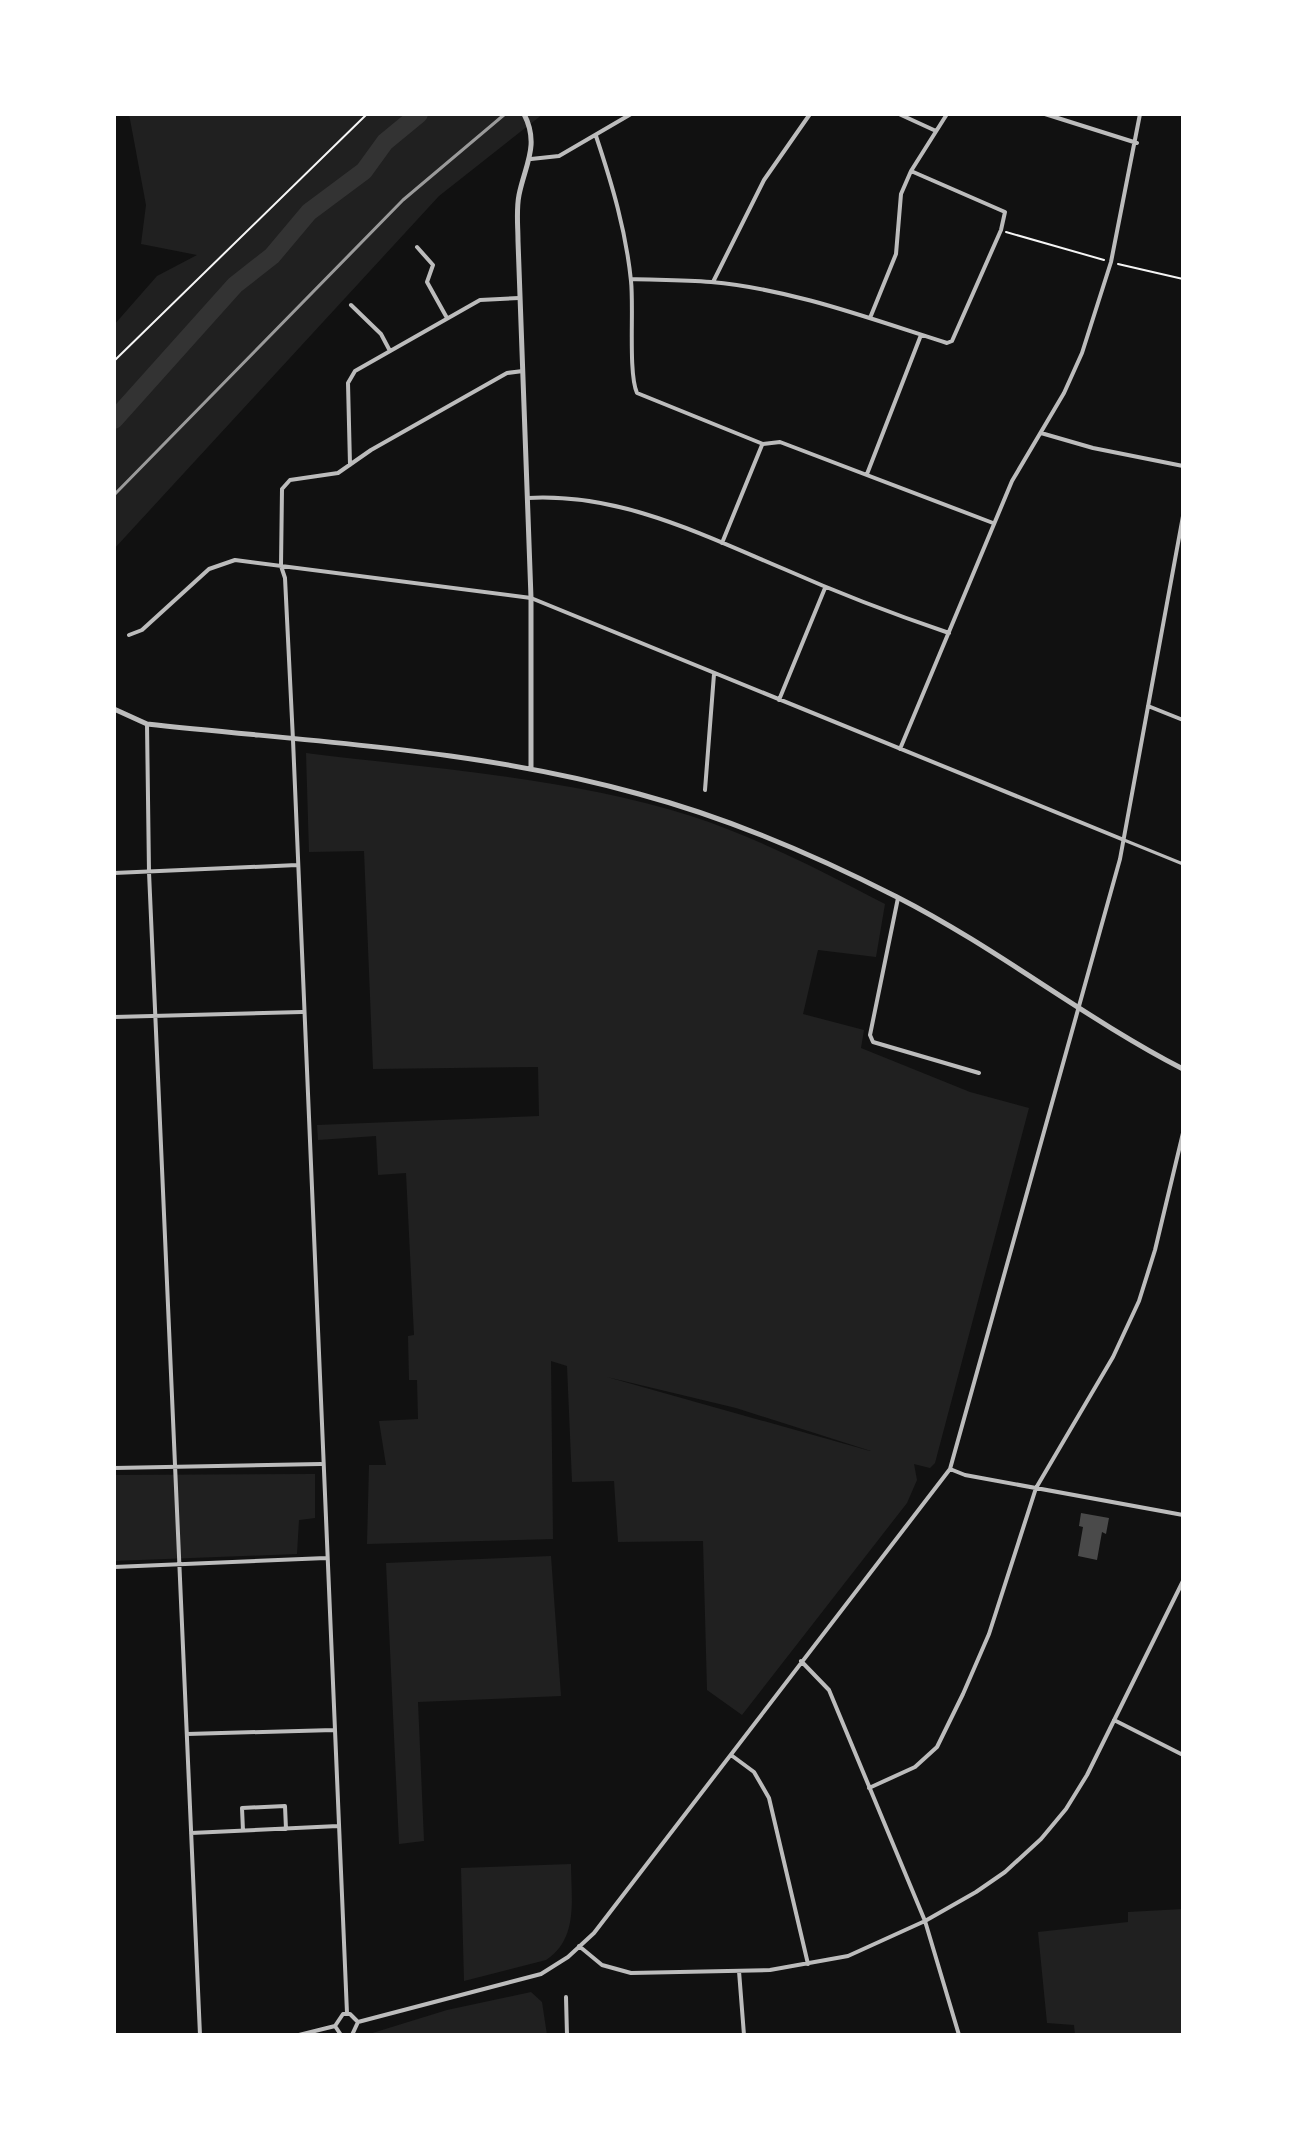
<svg xmlns="http://www.w3.org/2000/svg" width="1297" height="2149" font-family="'Asap Condensed',sans-serif">
<rect width="100%" height="100%" fill="#111"/>
<path fill="#202020" fill-rule="evenodd" d="M 129,114 L 543,114 L 439,196 L 114,549 L 114,325 L 157,276 L 197,255 L 141,244 L 146,205 Z
M 306,753 C 434,769 568,777 691,816 C 758,838 822,871 885,904 L 876,957 L 818,950 L 803,1014 L 864,1030 L 861,1048 L 970,1092 L 1029,1108 L 935,1463 L 930,1468 L 914,1464 L 917,1480 L 907,1503 L 742,1715 L 707,1690 L 703,1541 L 618,1542 L 614,1481 L 572,1482 L 567,1366 L 551,1361 L 553,1539 L 367,1544 L 369,1465 L 386,1465 L 379,1421 L 418,1419 L 417,1380 L 409,1380 L 408,1336 L 414,1335 L 406,1173 L 378,1175 L 376,1136 L 318,1140 L 317,1125 L 539,1116 L 538,1067 L 373,1069 L 364,851 L 309,852 ZM 607,1377 L 736,1408 L 871,1451 L 870,1451 Z
M 315,1474 L 315,1518 L 299,1520 L 297,1554 L 114,1561 L 114,1475 Z
M 551,1556 L 561,1696 L 418,1702 L 424,1841 L 399,1844 L 386,1563 Z
M 571,1864 C 571,1898 579,1939 546,1960 L 464,1981 L 461,1868 Z
M 1183,1909 L 1183,2035 L 1075,2035 L 1074,2025 L 1047,2023 L 1038,1932 L 1128,1922 L 1128,1912 Z
M 531,1992 L 542,2002 L 547,2035 L 366,2035 L 447,2010 Z"/>
<g fill="none" stroke-linecap="round" stroke-linejoin="round">
<path stroke="#333" stroke-width="18" d="M 114,420 L 235,285 L 272,256 L 309,212 L 364,171 L 385,142 L 419,114"/>
</g>
<path fill="#4a4a4a" d="M 1081,1513 L 1109,1518 L 1106,1534 L 1102,1532 L 1097,1560 L 1078,1556 L 1083,1527 L 1079,1526 Z"/>
<g fill="none" stroke-linecap="round" stroke-linejoin="round">
<path stroke="#f5f5f5" stroke-width="2" d="M 1006,232 L 1104,260
M 1118,264 L 1183,279
M 114,361 L 367,114"/>
<path stroke="#bcbcbc" stroke-width="3" d="M 1124,840 L 1183,864"/>
<path stroke="#bcbcbc" stroke-width="4" d="M 899,114 L 936,131
M 1045,114 L 1137,143
M 596,136 C 612,184 626,231 631,281 C 634,307 628,373 637,393 L 763,444 L 780,442 L 993,523
M 531,159 L 559,156 L 631,114
M 417,247 L 433,265 L 427,282 L 447,318
M 631,279 C 658,280 684,280 711,282 C 791,289 871,319 947,343 L 952,341 L 1001,230 L 1005,212 L 911,171
M 713,282 L 764,180 L 810,114
M 351,305 L 381,334 L 390,351
M 870,318 L 896,254 L 901,194 L 911,171 L 947,114
M 1041,433 L 1093,448 L 1183,466
M 350,465 L 348,383 L 355,371 L 480,300 L 519,298
M 867,474 L 921,335
M 528,498 C 620,493 701,534 784,569 C 838,593 893,614 949,633
M 722,543 L 762,445
M 129,635 L 142,630 L 209,569 L 235,560 L 531,598 L 1124,840
M 779,700 L 825,588
M 1148,706 L 1183,720
M 147,724 L 149,872 L 200,2035
M 900,749 L 1012,481 L 1064,393 L 1082,353 L 1111,262 L 1140,114
M 705,790 L 714,674
M 114,873 L 297,865
M 898,898 L 870,1035 L 873,1042 L 979,1073
M 114,1017 L 302,1012
M 114,1468 L 321,1464
M 950,1469 L 965,1475 L 1183,1515
M 114,1567 L 326,1558
M 801,1661 L 829,1690 L 925,1921 L 959,2035
M 1114,1720 L 1183,1755
M 187,1734 L 334,1730
M 731,1755 L 754,1772 L 769,1798 L 808,1964
M 869,1788 L 915,1767 L 937,1747 L 963,1694 L 989,1634 L 1036,1488 L 1113,1357 L 1139,1301 L 1155,1250 L 1183,1133
M 243,1831 L 242,1808 L 285,1806 L 286,1829
M 191,1833 L 338,1826
M 579,1946 L 602,1965 L 631,1973 L 770,1970 L 848,1956 L 925,1921 L 976,1892 L 1005,1872 L 1041,1839 L 1066,1809 L 1087,1775 L 1183,1581
M 739,1971 L 744,2035
M 566,1997 L 567,2035
M 347,2013 L 293,740 L 285,578 L 281,566 L 282,489 L 290,480 L 338,473 L 371,450 L 507,373 L 523,371
M 358,2022 L 541,1974 L 568,1957 L 594,1933 L 950,1469 L 1120,859 L 1183,516
M 335,2026 L 343,2014 L 350,2014 L 357,2021
M 335,2026 L 341,2035
M 299,2035 L 335,2026
M 352,2035 L 358,2022"/>
<path stroke="#bcbcbc" stroke-width="5" d="M 524,114 C 540,145 525,165 519,195 C 516,210 518,226 518,241 L 531,598 L 531,769
M 114,709 L 147,724 C 311,742 479,749 639,794 C 728,818 815,855 897,897 C 997,948 1084,1018 1183,1069"/>
<path stroke="#9a9a9a" stroke-width="3" d="M 114,495 L 403,200 L 505,114"/>
</g>
<rect width="1297" height="2149" fill="none" stroke="#ffffff" stroke-width="232"/>
</svg>
